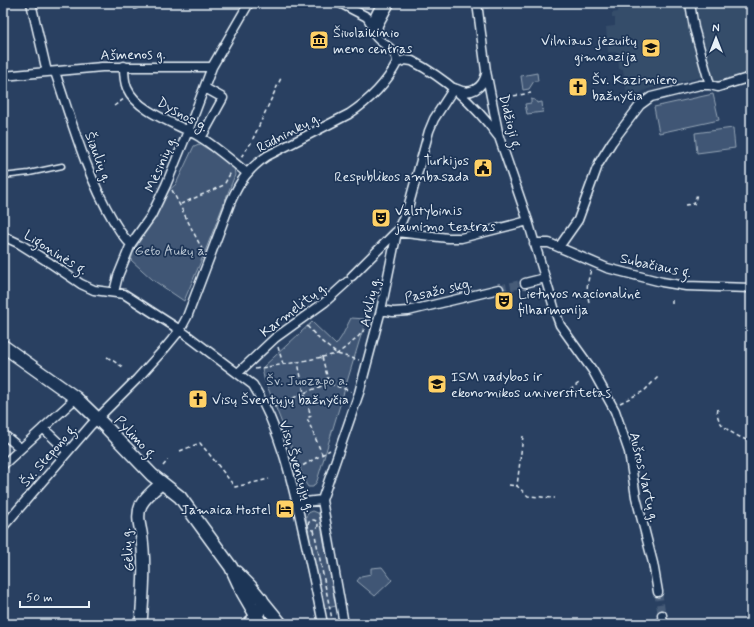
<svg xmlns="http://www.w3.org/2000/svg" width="754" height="627" font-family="Mynerve,sans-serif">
<rect width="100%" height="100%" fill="#294061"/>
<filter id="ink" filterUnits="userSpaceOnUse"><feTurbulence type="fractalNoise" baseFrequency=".025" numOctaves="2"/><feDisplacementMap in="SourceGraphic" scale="8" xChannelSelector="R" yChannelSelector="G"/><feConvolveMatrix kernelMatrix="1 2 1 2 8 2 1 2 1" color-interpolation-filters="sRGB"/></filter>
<g filter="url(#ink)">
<path fill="#364d6b" d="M 618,3 L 686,3 L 688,22 L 695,45 L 702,77 L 648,89 L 638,94 L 627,96 L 623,69 L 619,69 L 618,52 L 608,52 L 606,27 L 615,26 L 615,18 L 612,18 L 612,13 L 618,12 Z
M 692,3 L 751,3 L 748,5 L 751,15 L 751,72 L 715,83 L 696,25 Z"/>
<path fill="#415774" stroke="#94a4b6" d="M 537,73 L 538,81 L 534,81 L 529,89 L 523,90 L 521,76 Z
M 713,94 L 719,120 L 659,133 L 654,107 Z
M 531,99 L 535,100 L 537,103 L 542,102 L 543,112 L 527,114 L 525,104 L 531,103 Z
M 733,128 L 735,148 L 697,153 L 695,133 Z
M 199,144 L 213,152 L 234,167 L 235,175 L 204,254 L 184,301 L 153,280 L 131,260 L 133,253 L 165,194 L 176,184 L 194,146 Z
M 351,318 L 366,319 L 317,481 L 313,487 L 308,487 L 306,484 L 264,378 L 262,368 L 312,322 L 336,345 L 342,336 Z
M 313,511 L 318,513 L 319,515 L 336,606 L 323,609 L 306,517 L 308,513 Z
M 382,567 L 392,580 L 375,596 L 357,581 L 361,576 L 371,574 L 371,568 Z"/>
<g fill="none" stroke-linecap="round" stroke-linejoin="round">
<path stroke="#465b78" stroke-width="8" stroke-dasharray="8 4" stroke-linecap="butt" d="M 499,289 L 525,283
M 658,592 L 662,615"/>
<defs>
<path id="lane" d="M 3,176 L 29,173 L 62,166"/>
<path id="street" d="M 31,3 L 47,72
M 340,3 L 367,17 L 373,27
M 382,3 C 379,9 375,14 374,20 C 367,46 397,41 397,63
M 477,3 L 486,71 L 499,137 L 528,221 L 556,314 L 560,325 L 593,371 L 615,411 L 629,452 L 636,497 L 653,563 L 658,592
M 690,3 L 694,28 L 710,85
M 377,35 L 378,25 L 390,3
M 397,63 L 405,60 L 412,61 C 447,79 475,105 498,136
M 124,66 C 124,74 124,81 127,88 C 138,113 178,124 200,137 C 216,147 232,161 247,173
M 55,72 C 72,122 86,174 113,220 C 118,228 123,238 131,244
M 3,76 L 102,67 L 212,67
M 457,89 C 470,96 483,88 486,74
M 201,138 L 223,98 L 205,88
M 599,163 L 612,142 L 640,105 L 651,97 L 700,85 L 710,85 L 718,87 L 751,77
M 397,232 L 448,238 L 461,238 L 528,221
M 3,236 L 20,244 L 50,263 L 81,284 L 94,290 L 124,294 L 180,330 L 253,385 C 280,428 292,481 303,531 C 310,562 317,593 323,624
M 534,243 L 549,243 L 607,268 L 662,282 L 686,286 L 751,288
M 559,247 L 578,220 L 597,168
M 352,276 L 396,232
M 525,283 L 545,278
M 114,292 L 118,276 L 131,244 L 151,216 L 166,185 L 188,131 L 212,67 L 249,3
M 381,310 L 393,312 L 408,311 L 499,289
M 238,373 L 275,338 L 325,302 L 347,282
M 43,428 L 67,451
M 3,434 L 20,448
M 3,465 L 76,398
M 322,500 L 359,393 L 381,310 L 397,232 L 409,204 L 429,131 L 434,119 L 454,88
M 322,500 L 344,624
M 297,503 L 322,500
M 3,527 L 91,425 L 137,379 L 166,347 L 180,330 L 187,317 L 231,201 C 240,181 248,169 267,156 L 349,114 C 367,102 386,84 397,63
M 662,615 L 663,624"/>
<path id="secondary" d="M 141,624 C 143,593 146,563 141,532 C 139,523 137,514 141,505 C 145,497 155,489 162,483
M 248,624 C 257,615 262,612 262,599"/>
<path id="primary" d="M 3,346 L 76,398 L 106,427 L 152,475 L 180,497 L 231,567 L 243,593 L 261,624
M 236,572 L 250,586 L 281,624"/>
</defs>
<use href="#lane" stroke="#e8f1f8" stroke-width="7"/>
<use href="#street" stroke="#e8f1f8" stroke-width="11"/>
<use href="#secondary" stroke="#e8f1f8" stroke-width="14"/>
<use href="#primary" stroke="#e8f1f8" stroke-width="15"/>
<path stroke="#e8f1f8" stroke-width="1.5" stroke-dasharray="4 3" stroke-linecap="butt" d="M 366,7 L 368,3
M 485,7 L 493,6
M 134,9 L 142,7 L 144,3
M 507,97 L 531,93
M 114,106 L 124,99
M 241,157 L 251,143 L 281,78
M 172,190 L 203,251
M 181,204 L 224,185 L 231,172
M 685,205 L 694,204 L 697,194
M 420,208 L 445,213
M 672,300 L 672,304
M 589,302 C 586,289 587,283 591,270
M 307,326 L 321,341 L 337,354 L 359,360
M 278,347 L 283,364
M 107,357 L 123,367
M 322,357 L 329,383 L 304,393 L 298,362 Z
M 322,357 L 337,354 L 355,340 L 367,327
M 255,369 L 298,362
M 330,384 L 351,391
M 570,390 L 579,383
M 620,403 L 644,391 L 659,376
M 274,407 L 304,393 L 311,416 L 307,418 L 322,454
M 718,409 C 713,426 739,437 751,442
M 523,436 L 517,486 L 528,496 L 555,498
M 180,451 L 200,443 L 210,455 L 235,487 L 269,479
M 163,466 L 168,460
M 297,469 L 330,450
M 509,485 L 517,486
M308 525a5 5 0 1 1 10 0a5 5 0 1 1-10 0Z
M 314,530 L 333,624"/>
<use href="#lane" stroke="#1d3557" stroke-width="4"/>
<use href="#street" stroke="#1d3557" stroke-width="8"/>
<use href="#secondary" stroke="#1d3557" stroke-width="11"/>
<use href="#primary" stroke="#1d3557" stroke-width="12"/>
</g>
</g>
<defs>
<symbol id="museum-square" viewBox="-11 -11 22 22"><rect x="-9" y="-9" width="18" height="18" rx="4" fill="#ffd166" stroke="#1d3557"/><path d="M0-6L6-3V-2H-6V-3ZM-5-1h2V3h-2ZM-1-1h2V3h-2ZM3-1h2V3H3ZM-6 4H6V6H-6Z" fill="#111"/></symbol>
<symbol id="school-square" viewBox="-11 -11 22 22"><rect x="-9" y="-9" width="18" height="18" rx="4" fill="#ffd166" stroke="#1d3557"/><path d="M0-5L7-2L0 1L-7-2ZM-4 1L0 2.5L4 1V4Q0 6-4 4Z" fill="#111"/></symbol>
<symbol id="church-square" viewBox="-11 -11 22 22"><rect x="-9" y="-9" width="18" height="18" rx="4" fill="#ffd166" stroke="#1d3557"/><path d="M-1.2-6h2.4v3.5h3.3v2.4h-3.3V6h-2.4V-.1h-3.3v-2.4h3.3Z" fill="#111"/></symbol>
<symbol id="civic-square" viewBox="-11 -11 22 22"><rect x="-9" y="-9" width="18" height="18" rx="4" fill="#ffd166" stroke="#1d3557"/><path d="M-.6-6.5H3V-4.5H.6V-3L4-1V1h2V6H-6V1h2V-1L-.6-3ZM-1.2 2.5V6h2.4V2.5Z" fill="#111"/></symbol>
<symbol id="theatre-square" viewBox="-11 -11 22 22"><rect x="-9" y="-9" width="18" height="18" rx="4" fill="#ffd166" stroke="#1d3557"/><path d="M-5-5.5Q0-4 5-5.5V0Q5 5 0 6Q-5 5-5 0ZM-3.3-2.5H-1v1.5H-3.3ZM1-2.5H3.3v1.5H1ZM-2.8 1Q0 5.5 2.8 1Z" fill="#111"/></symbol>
<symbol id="university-square" viewBox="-11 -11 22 22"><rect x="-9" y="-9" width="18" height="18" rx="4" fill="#ffd166" stroke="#1d3557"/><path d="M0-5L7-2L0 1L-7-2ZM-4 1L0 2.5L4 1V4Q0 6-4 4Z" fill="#111"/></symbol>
<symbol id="hotel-square" viewBox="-11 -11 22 22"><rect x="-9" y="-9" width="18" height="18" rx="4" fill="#ffd166" stroke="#1d3557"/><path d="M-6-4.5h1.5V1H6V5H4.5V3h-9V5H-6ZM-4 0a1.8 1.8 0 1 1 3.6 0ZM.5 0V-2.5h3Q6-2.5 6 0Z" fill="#111"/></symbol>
</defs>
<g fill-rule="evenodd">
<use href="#museum-square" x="308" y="29" width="22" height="22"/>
<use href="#school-square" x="640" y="37" width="22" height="22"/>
<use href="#church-square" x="567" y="76" width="22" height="22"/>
<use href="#civic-square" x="472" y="157" width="22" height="22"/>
<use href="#theatre-square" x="370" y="207" width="22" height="22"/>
<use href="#theatre-square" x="493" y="290" width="22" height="22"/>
<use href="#university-square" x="426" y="373" width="22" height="22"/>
<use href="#church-square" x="187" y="388" width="22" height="22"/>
<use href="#hotel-square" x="274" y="498" width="22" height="22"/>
</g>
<g text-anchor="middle" stroke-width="3.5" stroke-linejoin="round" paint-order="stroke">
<g font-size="14" fill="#e8f1f8" stroke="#1d3557" text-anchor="start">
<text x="333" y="37">Šiuolaikinio<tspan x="333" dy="16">meno centras</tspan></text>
<text x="637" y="45" text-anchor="end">Vilniaus jėzuitų<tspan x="637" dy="16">gimnazija</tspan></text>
<text x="592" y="84">Šv. Kazimiero<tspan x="592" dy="16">bažnyčia</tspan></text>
<text x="469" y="165" text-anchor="end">Turkijos<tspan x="469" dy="16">Respublikos ambasada</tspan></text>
<text x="395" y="215">Valstybinis<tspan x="395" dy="16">jaunimo teatras</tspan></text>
<text x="518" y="298">Lietuvos nacionalinė<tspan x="518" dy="16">filharmonija</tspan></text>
<text x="451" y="381">ISM vadybos ir<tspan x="451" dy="16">ekonomikos universtitetas</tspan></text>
<text x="212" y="404">Visų Šventųjų bažnyčia</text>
<text x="271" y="514" text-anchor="end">Jamaica Hostel</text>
</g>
<g font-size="14" fill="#e8f1f8" stroke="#1d3557">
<text transform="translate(133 54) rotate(-1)" y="5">Ašmenos g.</text>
<text transform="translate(183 114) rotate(29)" y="5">Dysnos g.</text>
<text transform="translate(511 122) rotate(76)" y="5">Didžioji g.</text>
<text transform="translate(288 132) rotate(-28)" y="5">Rūdninkų g.</text>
<text transform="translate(99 157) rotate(69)" y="5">Šiaulių g.</text>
<text transform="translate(160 164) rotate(-67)" y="5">Mėsinių g.</text>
<text transform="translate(56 252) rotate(32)" y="5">Ligoninės g.</text>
<text transform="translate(656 265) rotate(12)" y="5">Subačiaus g.</text>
<text transform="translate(438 290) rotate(-13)" y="5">Pasažo skg.</text>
<text transform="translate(369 302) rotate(-78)" y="5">Arklių g.</text>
<text transform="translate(293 309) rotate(-38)" y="5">Karmelitų g.</text>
<text transform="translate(136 437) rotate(46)" y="5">Pylimo g.</text>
<text transform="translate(48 455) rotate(-49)" y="5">Šv. Stepono g.</text>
<text transform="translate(298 466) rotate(73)" y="5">Visų Šventųjų g.</text>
<text transform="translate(645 477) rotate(77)" y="5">Aušros Vartų g.</text>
<text transform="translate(127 550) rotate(-95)" y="5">Gėlių g.</text>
</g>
<g font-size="14" fill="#b6c3d0" stroke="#1d3557">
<text x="171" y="255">Geto Aukų a.</text>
<text x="307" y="385">Šv. Juozapo a.</text>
</g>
</g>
<rect width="754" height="627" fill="none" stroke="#1d3557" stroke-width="16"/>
<rect x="8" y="8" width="738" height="611" fill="none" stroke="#e8f1f8" stroke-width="1.5" filter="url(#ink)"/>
<g transform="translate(716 38)" stroke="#1d3557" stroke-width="3" paint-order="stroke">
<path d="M0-3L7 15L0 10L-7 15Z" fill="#e8f1f8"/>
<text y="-6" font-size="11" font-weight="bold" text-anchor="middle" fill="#e8f1f8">N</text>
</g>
<path d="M20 601v6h69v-6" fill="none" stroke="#e8f1f8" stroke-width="2"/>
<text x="26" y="601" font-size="12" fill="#e8f1f8" stroke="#1d3557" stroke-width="3" paint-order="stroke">50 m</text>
</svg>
